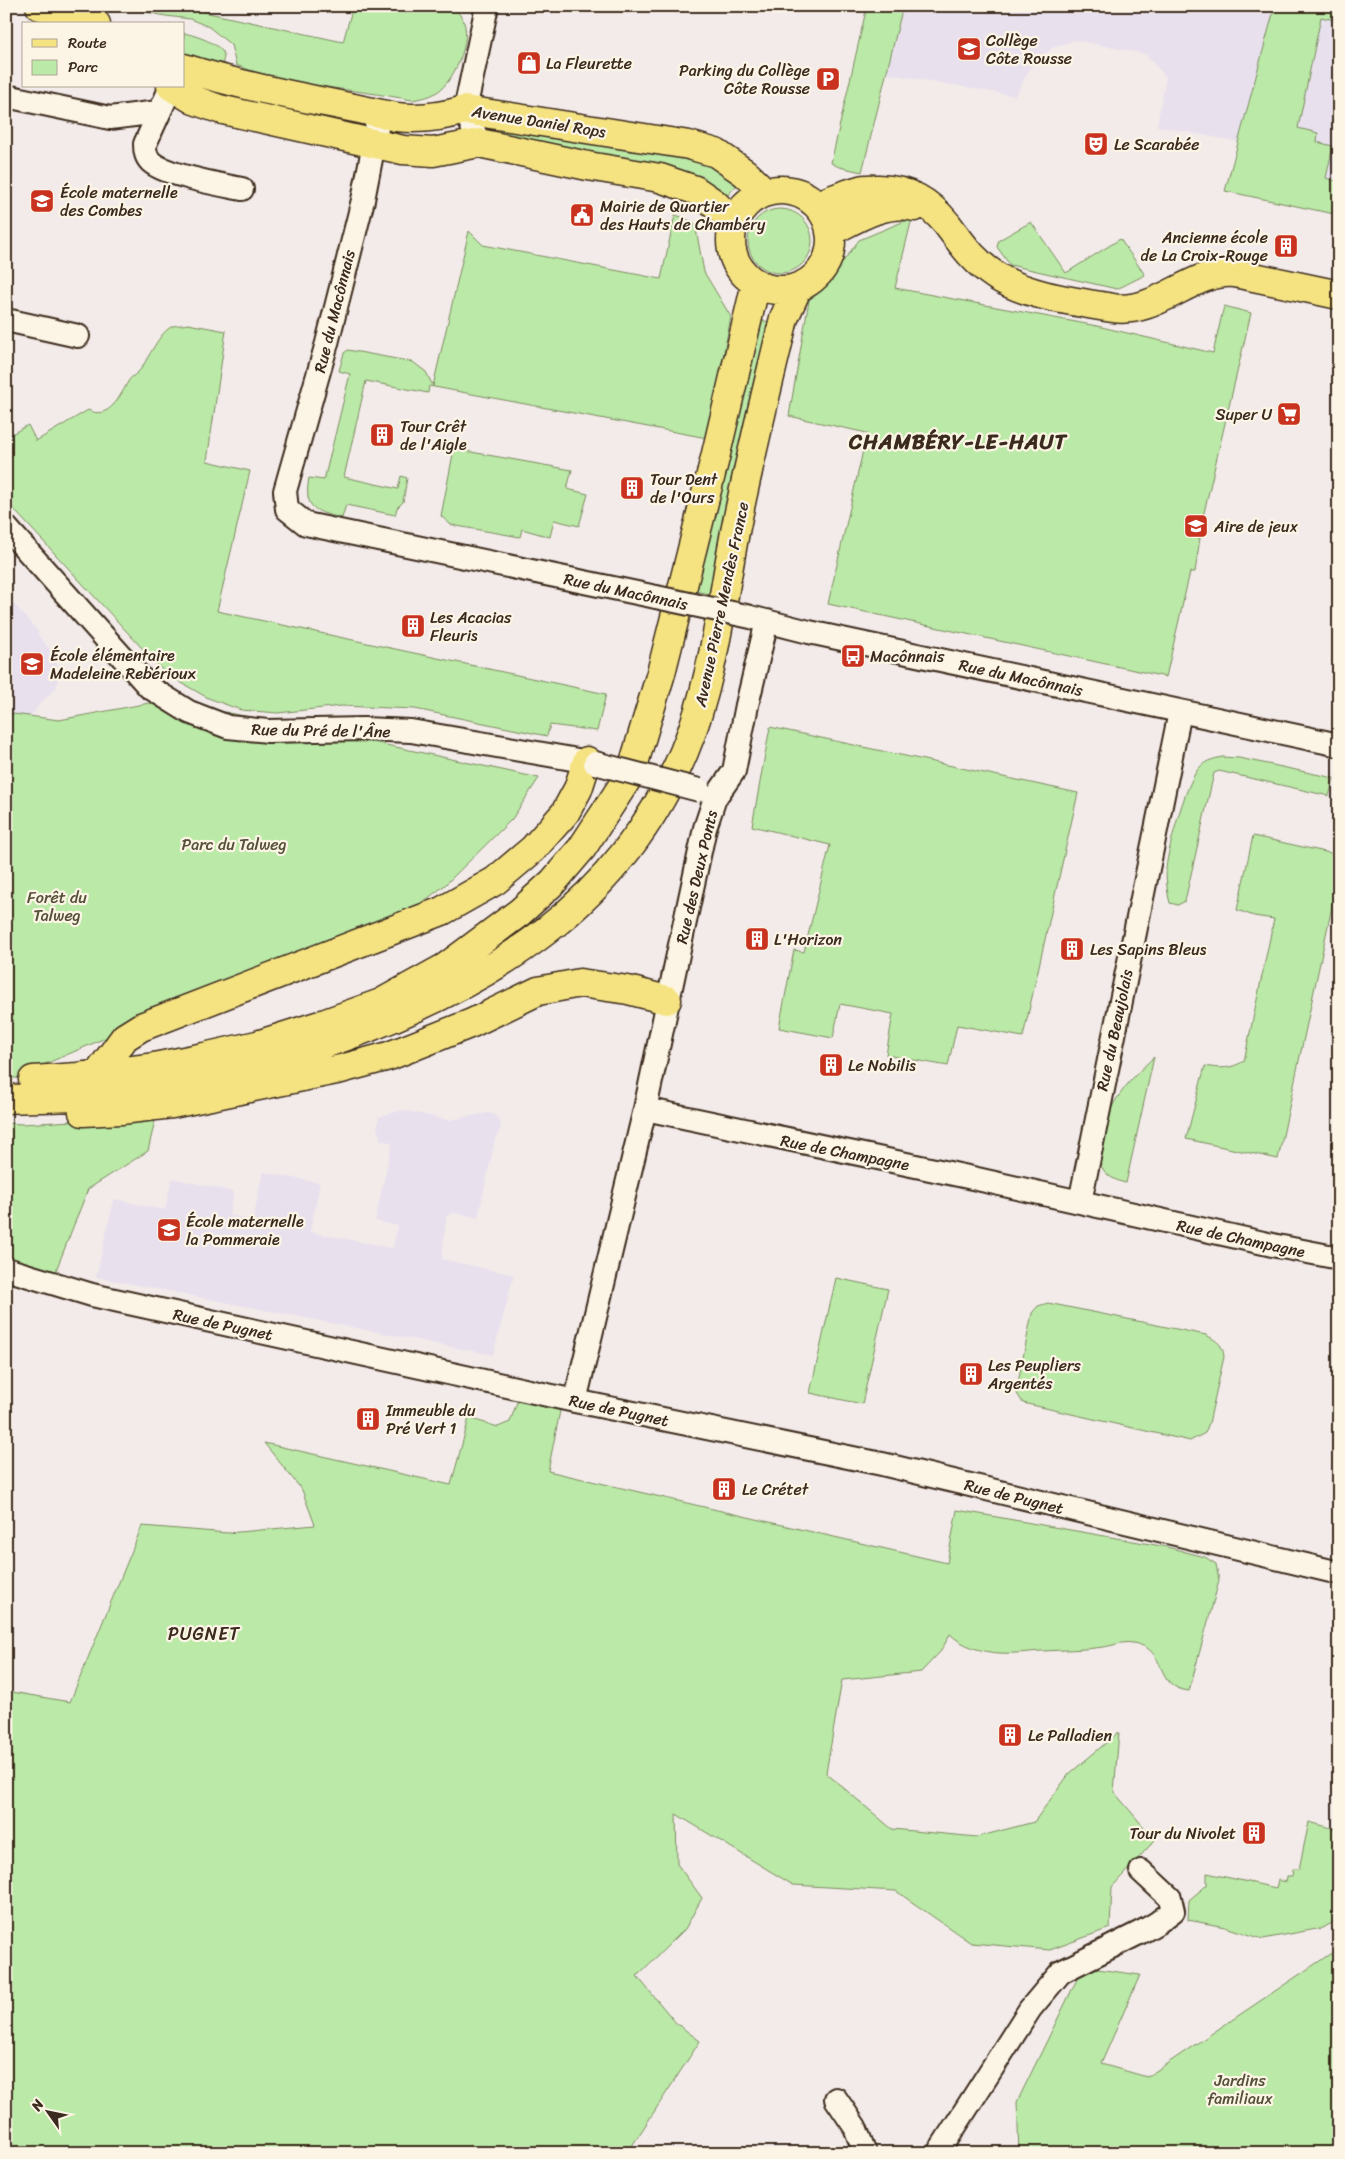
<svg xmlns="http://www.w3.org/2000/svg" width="1345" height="2159" font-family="Sriracha,sans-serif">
<rect width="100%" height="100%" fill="#f3ebe9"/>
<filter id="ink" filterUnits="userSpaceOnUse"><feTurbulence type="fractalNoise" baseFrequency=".02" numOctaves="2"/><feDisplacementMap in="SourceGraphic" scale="10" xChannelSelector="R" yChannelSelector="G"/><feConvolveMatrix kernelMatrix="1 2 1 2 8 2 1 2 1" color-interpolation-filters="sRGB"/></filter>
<g filter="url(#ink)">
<path fill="#e8e0ed" d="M 903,6 L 1319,6 L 1339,11 L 1339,182 L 1326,179 L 1238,142 L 1157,126 L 1166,77 L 1145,54 L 1075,40 L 1052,48 L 1031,67 L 1015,96 L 885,73 Z
M 6,595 L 38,631 L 38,635 L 56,657 L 59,676 L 56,688 L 39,705 L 19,733 L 6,719 Z
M 402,1110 L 449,1120 L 487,1113 L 493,1114 L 500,1120 L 501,1129 L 495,1139 L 478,1218 L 452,1212 L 446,1217 L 442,1259 L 514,1275 L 493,1355 L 96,1277 L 114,1199 L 165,1210 L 172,1178 L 234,1192 L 229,1215 L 253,1220 L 263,1172 L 320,1183 L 310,1232 L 393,1248 L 398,1226 L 375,1221 L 392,1143 L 381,1140 L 377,1128 L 379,1117 Z"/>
<path fill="#bbe9a7" stroke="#7b8a62" d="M 115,6 L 176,6 L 343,42 L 353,6 C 371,6 441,3 453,9 C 480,23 458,75 440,90 C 431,97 423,98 412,100 C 356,89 287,86 236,65 L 231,45 L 209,27 L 190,19 L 166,16 Z
M 867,6 L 903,6 L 862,172 L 839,167 L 831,163 Z
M 1275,6 L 1339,6 L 1339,21 L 1321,17 L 1298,128 L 1318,133 L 1317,142 L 1333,146 L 1326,178 L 1339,182 L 1339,215 L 1225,191 Z
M 184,33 C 194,35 223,44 224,56 C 224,59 222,64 221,68 L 184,59 Z
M 507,129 L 540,131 L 655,154 L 699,159 L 734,178 L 736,186 L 726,197 L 494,136 L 497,131 Z
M748 241a32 32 0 1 1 64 0a32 32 0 1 1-64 0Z
M 675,215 L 685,218 L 695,224 L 704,272 L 731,317 L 707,438 L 429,386 L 428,393 L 366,381 L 344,477 L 398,489 L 401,476 L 407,478 L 403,502 L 397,508 L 395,515 L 346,505 L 342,518 C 316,512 303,509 309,478 L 324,480 L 350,374 L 339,371 L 344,353 L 348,350 L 413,362 L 426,372 L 433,386 L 469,231 L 483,245 L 661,279 Z
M 912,218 L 895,288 L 1097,326 L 1213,353 L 1224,306 L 1251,313 L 1198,538 L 1200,538 L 1195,572 L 1190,572 L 1166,677 L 828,604 L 867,433 L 789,416 L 809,300 L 824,287 L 859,240 Z
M 1031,222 L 1066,273 L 1120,239 L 1145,275 L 1117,289 L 1010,265 L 997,247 L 999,240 Z
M 760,320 L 775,323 L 715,595 L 694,591 Z
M 188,324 L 226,331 L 207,461 L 250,471 L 217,611 L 606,694 L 597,731 L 550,725 L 547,736 L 415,709 L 341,706 L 278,713 L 241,710 L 208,698 L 166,674 L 6,501 L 6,437 L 28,425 L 36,441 L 88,410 C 109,421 120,396 129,380 C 132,376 137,374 140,370 C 149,358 159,332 173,326 C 177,325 184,325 188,324 Z
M 454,449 L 572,470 L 567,489 L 588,494 L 579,526 L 554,520 L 550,537 L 522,529 L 520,537 L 451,525 L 441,516 Z
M 165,700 L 354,738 L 539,778 L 512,819 L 444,886 L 407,914 L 232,983 L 41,1066 L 20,1078 L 6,1078 L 6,713 L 59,720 Z
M 770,727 L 1078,793 L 1023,1037 L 957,1025 L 948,1066 L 886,1055 L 893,1014 L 840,1004 L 833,1038 L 779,1028 L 794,950 L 804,952 L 830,845 L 752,826 Z
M 1222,757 L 1239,758 L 1334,778 L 1329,796 L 1219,771 L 1214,773 L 1185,901 L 1178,905 L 1170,903 C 1167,893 1166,879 1166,868 C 1168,849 1187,777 1201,766 C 1207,760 1214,759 1222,757 Z
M 1253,836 L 1339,855 L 1339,874 L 1278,1159 L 1186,1139 L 1205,1066 C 1220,1069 1231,1069 1244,1061 L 1274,919 L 1254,916 L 1237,910 Z
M 1154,1057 L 1126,1183 C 1115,1181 1104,1175 1100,1163 C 1097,1150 1108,1111 1116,1100 C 1127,1083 1140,1070 1154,1057 Z
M 156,1116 L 148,1151 L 88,1189 L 55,1273 L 6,1256 L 6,1123 L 23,1124 Z
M 836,1278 L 888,1289 L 862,1404 L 810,1393 Z
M 1048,1303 L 1206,1335 C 1217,1341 1223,1344 1224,1357 L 1209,1423 L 1205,1433 L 1190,1441 L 1023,1403 L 1016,1392 L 1032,1313 L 1038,1306 Z
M 522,1398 L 553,1405 L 560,1411 L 548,1471 L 947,1563 L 957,1510 L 1167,1547 L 1205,1557 L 1216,1564 L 1219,1581 L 1189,1691 C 1152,1687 1170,1649 1133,1643 C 1122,1641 1113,1646 1103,1647 C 1083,1650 1062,1650 1041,1651 C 1028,1652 1013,1654 999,1653 C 982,1652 962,1646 950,1634 L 941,1651 L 921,1672 L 842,1680 L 826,1773 L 892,1829 L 977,1837 L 1034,1822 L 1069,1774 L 1119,1732 L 1114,1792 L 1155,1840 L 1112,1887 L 1110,1928 L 1050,1950 L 971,1943 L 896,1891 L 793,1885 L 676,1814 L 677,1864 L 702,1898 L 685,1929 L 637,1976 L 676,2023 L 700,2041 L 630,2149 L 635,2153 L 6,2153 L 6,1691 L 70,1702 L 142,1526 L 228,1533 L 315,1525 L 302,1490 L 264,1443 L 451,1485 L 469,1418 L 498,1427 L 510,1422 L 517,1402 Z
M 1309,1822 L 1339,1830 L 1339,1920 L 1322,1928 L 1263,1939 L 1225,1927 L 1188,1920 L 1189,1900 L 1207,1885 L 1207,1873 L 1276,1888 L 1278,1880 L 1286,1882 L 1287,1876 L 1292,1876 L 1293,1869 L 1299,1869 Z
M 1339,1948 L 1339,2153 L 1019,2153 L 1017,2102 L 1083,1967 L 1140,1975 L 1101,2064 L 1147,2077 Z"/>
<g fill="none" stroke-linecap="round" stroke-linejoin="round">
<defs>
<path id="minor" d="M 171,87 L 145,144 C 145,152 146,157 151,162 C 165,175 222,185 242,189
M 6,96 L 110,118 L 158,112
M 374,112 L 377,128 L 363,200 L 327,343 L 285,491 L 287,509 L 306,524 L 656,597
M 479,143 L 465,110 L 487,6
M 6,320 L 78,336
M 6,527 L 149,687 L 189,712 L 228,727 L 268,731 L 363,729 L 411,731 L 595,763
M 754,618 L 809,632 L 1339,745
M 645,1109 L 968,1177 L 1277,1246 L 1339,1258
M 1080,1202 L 1180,712
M 6,1269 L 92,1295 L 575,1401 L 882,1464 L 1335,1572
M 575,1401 L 645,1109 L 705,828 L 715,798 L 734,771 L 747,705 L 767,621
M 836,2099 L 855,2127 L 865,2153
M 938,2153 L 1030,2009 L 1061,1972 L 1145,1930 L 1157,1923 L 1173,1911 L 1170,1898 L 1141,1871"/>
<path id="major" d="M 40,6 L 96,24
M 184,68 C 254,90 325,101 396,117 C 420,120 441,117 465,110 L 689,145 L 716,153 L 745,173 L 765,192
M 171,86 L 194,100 L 219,109 L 403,150 L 433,152 L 479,143 L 588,166 L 660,178 L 695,190 L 714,203 L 734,223
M731 240a50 50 0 1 1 100 0a50 50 0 1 1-100 0Z
M 817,205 C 831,200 845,194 860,190 C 866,188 873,189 879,189 C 909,190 928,201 947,224 C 963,245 973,261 996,276 C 1027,296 1077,302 1113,308 C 1158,315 1192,269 1235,273 L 1339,295
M 830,232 C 857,218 884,200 915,207
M 98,1074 L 125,1037 L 141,1027 L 442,911 L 495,881 L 533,849 L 565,813 L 578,789 L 587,761
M 33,1080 L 78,1077 L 149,1068 L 204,1057 L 257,1045 L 320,1025 L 381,1003 L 446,967 L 520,912 L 553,882 L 582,848 L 631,773 L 661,673 L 715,458 L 756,283
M 6,1099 C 29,1098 52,1098 75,1097 C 94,1095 113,1092 131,1089 C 204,1079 275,1062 344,1037 C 493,982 620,904 684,752 C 713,683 721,606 735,532 C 749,461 767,390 784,318 L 798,287
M 83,1112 L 121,1110 L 172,1104 L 341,1069 L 389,1056 L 472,1023 L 538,991 L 580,983 L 628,990 L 667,1000"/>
</defs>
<use href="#minor" stroke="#3b2a1e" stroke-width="26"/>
<use href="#major" stroke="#3b2a1e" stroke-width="31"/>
<use href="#minor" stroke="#fcf5e5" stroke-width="22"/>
<use href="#major" stroke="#f5e382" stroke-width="28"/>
<defs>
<path id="minor-bridge" d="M 656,597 L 751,617
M 595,763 L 699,790"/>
</defs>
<use href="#minor-bridge" stroke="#3b2a1e" stroke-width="26" stroke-linecap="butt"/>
<use href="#minor-bridge" stroke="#fcf5e5" stroke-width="22"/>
</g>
</g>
<defs>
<symbol id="school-square" viewBox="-11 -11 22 22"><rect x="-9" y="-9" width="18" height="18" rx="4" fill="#c8321e" stroke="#fcf5e5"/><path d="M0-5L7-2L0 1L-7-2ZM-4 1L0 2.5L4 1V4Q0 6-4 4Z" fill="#fff"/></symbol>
<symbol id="shop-square" viewBox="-11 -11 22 22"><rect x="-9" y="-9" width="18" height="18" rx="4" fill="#c8321e" stroke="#fcf5e5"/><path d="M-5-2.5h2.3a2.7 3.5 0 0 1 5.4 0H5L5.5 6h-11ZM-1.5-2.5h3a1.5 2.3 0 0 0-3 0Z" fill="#fff"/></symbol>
<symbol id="parking-square" viewBox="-11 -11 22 22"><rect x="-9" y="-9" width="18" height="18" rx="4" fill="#c8321e" stroke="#fcf5e5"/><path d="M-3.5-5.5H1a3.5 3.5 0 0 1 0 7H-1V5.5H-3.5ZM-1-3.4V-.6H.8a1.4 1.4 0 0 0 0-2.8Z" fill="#fff"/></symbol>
<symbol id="theatre-square" viewBox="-11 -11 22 22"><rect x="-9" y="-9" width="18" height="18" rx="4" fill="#c8321e" stroke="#fcf5e5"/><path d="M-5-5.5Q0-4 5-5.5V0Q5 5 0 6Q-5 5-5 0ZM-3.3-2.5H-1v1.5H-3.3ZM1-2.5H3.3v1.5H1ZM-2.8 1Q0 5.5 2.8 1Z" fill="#fff"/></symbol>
<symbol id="civic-square" viewBox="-11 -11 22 22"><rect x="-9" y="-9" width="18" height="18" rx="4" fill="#c8321e" stroke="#fcf5e5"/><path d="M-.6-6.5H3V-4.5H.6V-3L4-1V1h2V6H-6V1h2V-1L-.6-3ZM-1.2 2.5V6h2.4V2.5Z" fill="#fff"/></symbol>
<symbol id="building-square" viewBox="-11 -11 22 22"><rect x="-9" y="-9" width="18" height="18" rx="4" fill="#c8321e" stroke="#fcf5e5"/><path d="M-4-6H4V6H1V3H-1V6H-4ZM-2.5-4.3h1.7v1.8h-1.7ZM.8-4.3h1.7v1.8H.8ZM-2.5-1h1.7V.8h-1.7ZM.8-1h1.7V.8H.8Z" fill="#fff"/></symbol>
<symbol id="supermarket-square" viewBox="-11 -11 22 22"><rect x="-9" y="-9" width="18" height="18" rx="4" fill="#c8321e" stroke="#fcf5e5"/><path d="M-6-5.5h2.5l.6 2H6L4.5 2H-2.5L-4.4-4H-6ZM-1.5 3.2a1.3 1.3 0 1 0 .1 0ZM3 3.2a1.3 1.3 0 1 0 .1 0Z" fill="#fff"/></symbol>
<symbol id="bus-square" viewBox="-11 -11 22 22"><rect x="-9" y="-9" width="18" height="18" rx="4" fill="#c8321e" stroke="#fcf5e5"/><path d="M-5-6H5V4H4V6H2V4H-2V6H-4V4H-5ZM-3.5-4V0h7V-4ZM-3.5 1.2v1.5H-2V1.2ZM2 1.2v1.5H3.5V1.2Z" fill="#fff"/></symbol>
</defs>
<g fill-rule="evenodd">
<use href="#school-square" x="955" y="35" width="28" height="28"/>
<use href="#shop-square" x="515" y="49" width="28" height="28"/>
<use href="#parking-square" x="814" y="65" width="28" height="28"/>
<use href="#theatre-square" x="1082" y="130" width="28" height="28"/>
<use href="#school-square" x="28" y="187" width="28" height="28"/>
<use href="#civic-square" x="568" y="201" width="28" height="28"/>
<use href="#building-square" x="1272" y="232" width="28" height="28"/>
<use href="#supermarket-square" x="1275" y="400" width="28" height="28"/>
<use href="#building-square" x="368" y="421" width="28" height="28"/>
<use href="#building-square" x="618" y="474" width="28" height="28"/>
<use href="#school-square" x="1182" y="512" width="28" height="28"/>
<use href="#building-square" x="399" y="612" width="28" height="28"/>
<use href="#bus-square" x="839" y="642" width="28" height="28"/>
<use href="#school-square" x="18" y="650" width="28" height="28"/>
<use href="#building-square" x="743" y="925" width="28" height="28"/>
<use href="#building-square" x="1058" y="935" width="28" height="28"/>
<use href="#building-square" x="817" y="1051" width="28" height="28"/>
<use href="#school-square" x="155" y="1216" width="28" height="28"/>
<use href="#building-square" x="957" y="1360" width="28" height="28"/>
<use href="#building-square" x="354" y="1405" width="28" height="28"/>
<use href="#building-square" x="710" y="1475" width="28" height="28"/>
<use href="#building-square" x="996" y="1721" width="28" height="28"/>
<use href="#building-square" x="1240" y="1819" width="28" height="28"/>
</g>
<g text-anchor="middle" stroke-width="4.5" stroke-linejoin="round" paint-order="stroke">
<g font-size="16" fill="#3b2a1e" stroke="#fcf5e5" text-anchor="start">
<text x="986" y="46">Collège<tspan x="986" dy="18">Côte Rousse</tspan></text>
<text x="546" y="69">La Fleurette</text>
<text x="810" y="76" text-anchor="end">Parking du Collège<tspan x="810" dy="18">Côte Rousse</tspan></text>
<text x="1114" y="150">Le Scarabée</text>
<text x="60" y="198">École maternelle<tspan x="60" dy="18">des Combes</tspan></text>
<text x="600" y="212">Mairie de Quartier<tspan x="600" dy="18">des Hauts de Chambéry</tspan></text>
<text x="1268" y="243" text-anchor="end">Ancienne école<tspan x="1268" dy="18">de La Croix-Rouge</tspan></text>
<text x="1272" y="420" text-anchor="end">Super U</text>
<text x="400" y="432">Tour Crêt<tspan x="400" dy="18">de l'Aigle</tspan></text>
<text x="650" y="485">Tour Dent<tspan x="650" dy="18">de l'Ours</tspan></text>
<text x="1214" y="532">Aire de jeux</text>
<text x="430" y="623">Les Acacias<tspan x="430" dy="18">Fleuris</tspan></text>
<text x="50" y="661">École élémentaire<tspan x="50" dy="18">Madeleine Rebérioux</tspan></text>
<text x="870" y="662">Macônnais</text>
<text x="774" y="945">L'Horizon</text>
<text x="1090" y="955">Les Sapins Bleus</text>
<text x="848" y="1071">Le Nobilis</text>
<text x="186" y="1227">École maternelle<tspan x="186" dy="18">la Pommeraie</tspan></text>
<text x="988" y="1371">Les Peupliers<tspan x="988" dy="18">Argentés</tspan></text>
<text x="386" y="1416">Immeuble du<tspan x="386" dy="18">Pré Vert 1</tspan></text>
<text x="742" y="1495">Le Crétet</text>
<text x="1028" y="1741">Le Palladien</text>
<text x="1236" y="1839" text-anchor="end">Tour du Nivolet</text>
</g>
<g font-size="16" fill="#3b2a1e" stroke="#fcf5e5">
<text transform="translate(539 121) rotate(9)" y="6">Avenue Daniel Rops</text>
<text transform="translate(334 311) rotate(-76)" y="6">Rue du Macônnais</text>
<text transform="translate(626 591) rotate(12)" y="6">Rue du Macônnais</text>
<text transform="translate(721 604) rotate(-78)" y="6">Avenue Pierre Mendès France</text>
<text transform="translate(1021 677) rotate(12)" y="6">Rue du Macônnais</text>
<text transform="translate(321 730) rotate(1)" y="6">Rue du Pré de l'Âne</text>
<text transform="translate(696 877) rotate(-77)" y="6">Rue des Deux Ponts</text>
<text transform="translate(1114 1030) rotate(-78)" y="6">Rue du Beaujolais</text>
<text transform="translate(845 1152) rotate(11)" y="6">Rue de Champagne</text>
<text transform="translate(1241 1238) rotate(12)" y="6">Rue de Champagne</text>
<text transform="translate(223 1324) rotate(12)" y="6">Rue de Pugnet</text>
<text transform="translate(619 1410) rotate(12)" y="6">Rue de Pugnet</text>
<text transform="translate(1014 1496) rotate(14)" y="6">Rue de Pugnet</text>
</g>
<g font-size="16" fill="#555039" stroke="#fcf5e5">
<text x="234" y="850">Parc du Talweg</text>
<text x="57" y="903">Forêt du<tspan x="57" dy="18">Talweg</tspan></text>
<text x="1240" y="2086">Jardins<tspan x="1240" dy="18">familiaux</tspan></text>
</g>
<g font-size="18" letter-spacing="1" fill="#3b2a1e" stroke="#fcf5e5">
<text x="204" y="1640">PUGNET</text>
</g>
<g font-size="21" font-weight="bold" letter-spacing="1" fill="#3b2a1e" stroke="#fcf5e5">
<text x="958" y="449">CHAMBÉRY-LE-HAUT</text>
</g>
</g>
<rect width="1345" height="2159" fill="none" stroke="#fcf5e5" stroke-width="25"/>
<rect x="12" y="12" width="1320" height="2134" fill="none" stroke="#3b2a1e" stroke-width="2" filter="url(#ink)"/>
<rect x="22" y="22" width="162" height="65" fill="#fcf5e5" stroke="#afa495"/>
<rect x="32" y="39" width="25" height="8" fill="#f5e382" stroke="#afa495"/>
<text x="68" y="48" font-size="15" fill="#3b2a1e">Route</text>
<rect x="32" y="60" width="25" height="15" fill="#bbe9a7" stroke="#afa495"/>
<text x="68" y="72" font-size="15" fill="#3b2a1e">Parc</text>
<g transform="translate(48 2112) rotate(303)" stroke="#fcf5e5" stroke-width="4" paint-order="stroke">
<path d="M0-4L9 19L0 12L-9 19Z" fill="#3b2a1e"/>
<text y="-8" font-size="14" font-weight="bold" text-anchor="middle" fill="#3b2a1e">N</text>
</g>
</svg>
